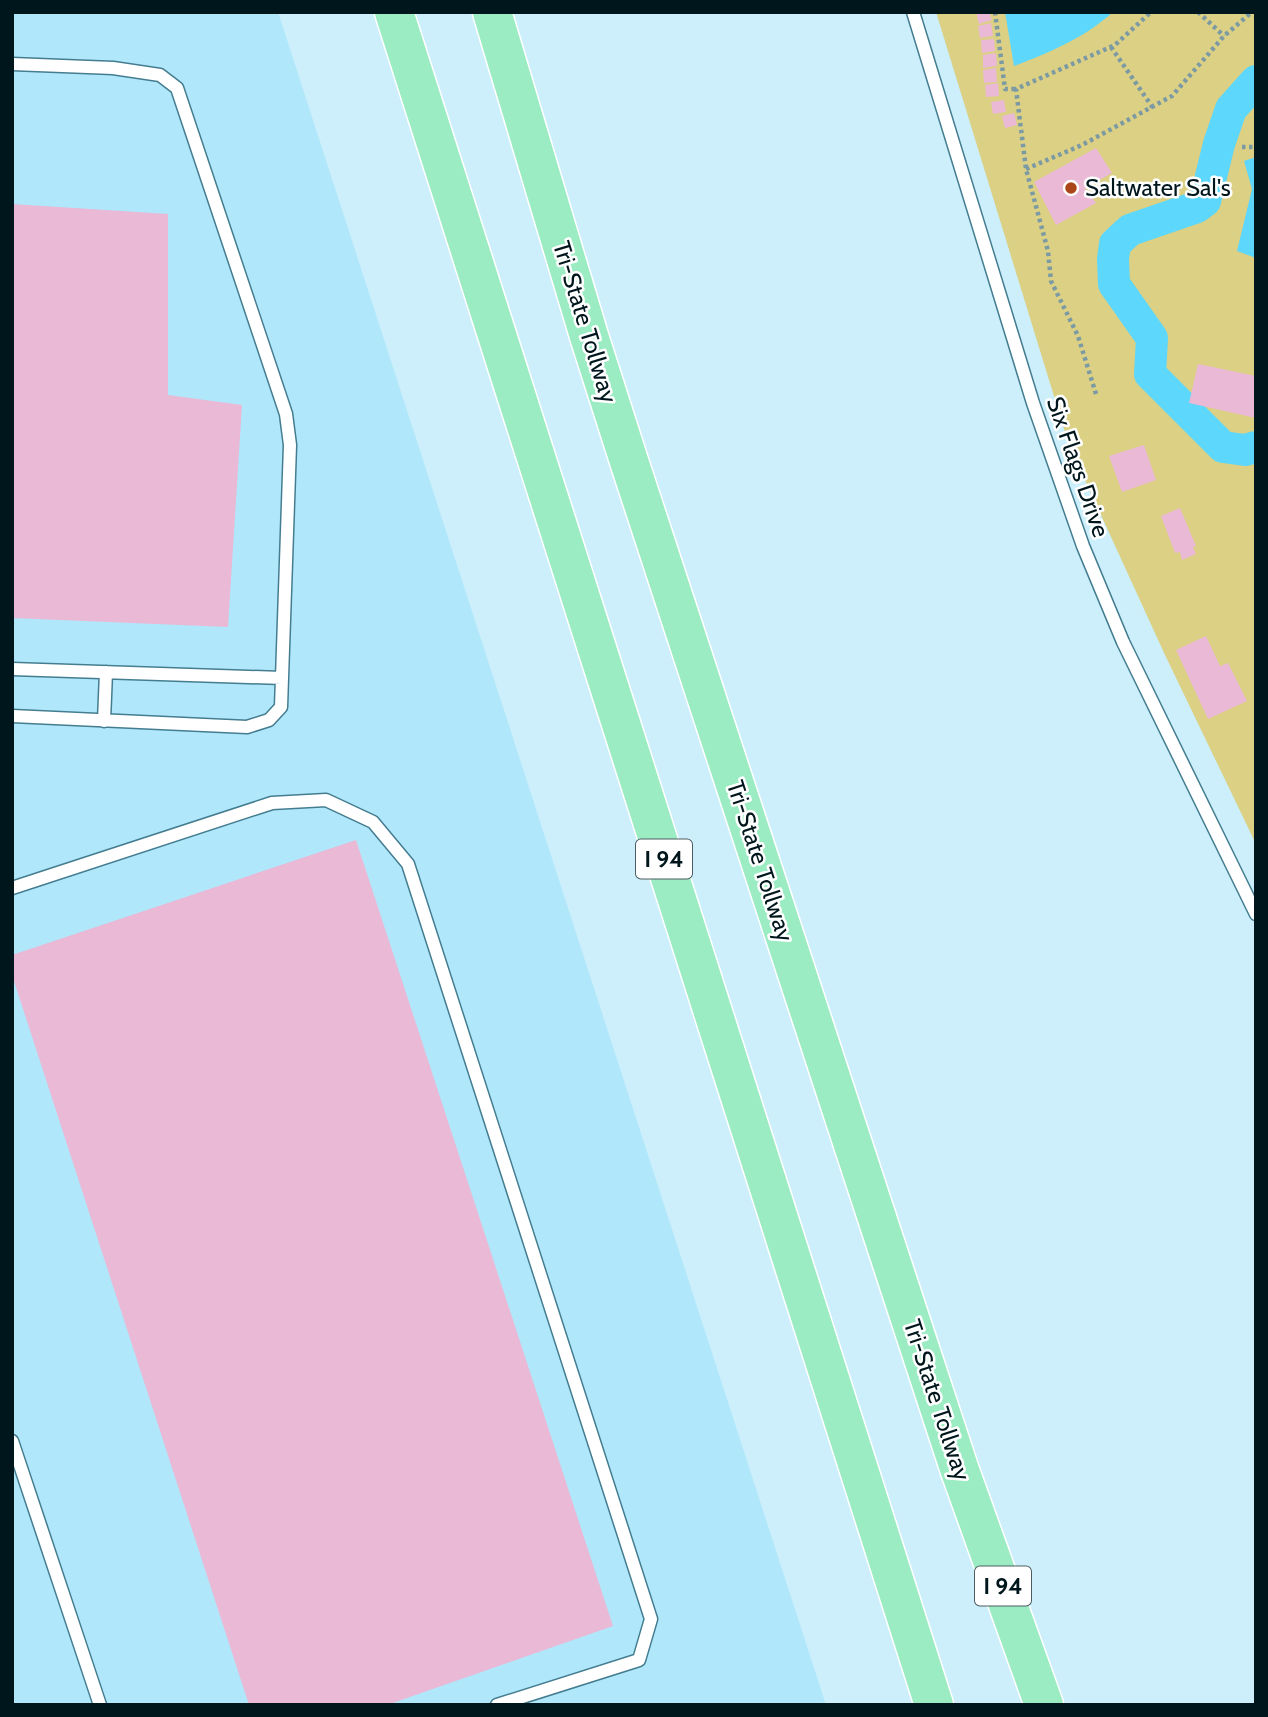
<svg xmlns="http://www.w3.org/2000/svg" width="1268" height="1717" font-family="Cabin,sans-serif">
<rect width="100%" height="100%" fill="#cceffb"/>
<path fill="#b1e7fa" d="M 12,12 L 278,12 L 826,1705 L 12,1705 Z"/>
<path fill="#dbd083" d="M 936,12 L 1256,12 L 1256,844 L 1165,655 L 1069,445 Z"/>
<path fill="#5dd7fc" d="M 1005,12 L 1113,12 C 1084,38 1051,52 1014,66 Z
M 1256,157 L 1256,258 L 1237,251 L 1252,189 L 1244,161 Z"/>
<g fill="none" stroke-linecap="round" stroke-linejoin="round">
<path stroke="#5dd7fc" stroke-width="32" d="M 1256,81 L 1231,109 L 1219,144 L 1205,201 L 1197,207 L 1130,230 L 1115,244 L 1113,259 L 1114,284 L 1152,338 L 1150,374 L 1223,447 L 1245,450 L 1256,447"/>
</g>
<path fill="#e9b9d6" d="M 976,12 L 989,12 L 992,20 L 979,24 Z
M 991,23 L 993,36 L 980,38 L 978,26 Z
M 994,39 L 995,51 L 982,53 L 981,40 Z
M 996,53 L 997,66 L 983,68 L 983,55 Z
M 996,68 L 997,82 L 984,83 L 983,70 Z
M 998,83 L 999,96 L 986,97 L 985,85 Z
M 1004,100 L 1006,112 L 993,114 L 991,102 Z
M 1014,113 L 1017,125 L 1005,128 L 1002,116 Z
M 1096,148 L 1112,173 L 1085,188 L 1096,203 L 1056,225 L 1034,182 Z
M 12,204 L 168,214 L 168,395 L 242,405 L 228,627 L 12,618 Z
M 1198,364 L 1256,376 L 1256,418 L 1189,403 Z
M 1144,445 L 1156,480 L 1122,492 L 1109,456 Z
M 1180,508 L 1196,546 L 1193,547 L 1196,554 L 1182,560 L 1180,552 L 1175,553 L 1161,516 Z
M 1206,636 L 1220,666 L 1228,663 L 1247,701 L 1208,719 L 1176,650 Z
M 356,840 L 613,1626 L 387,1705 L 249,1705 L 12,975 L 12,955 Z"/>
<g fill="none" stroke-linecap="round" stroke-linejoin="round">
<defs>
<path id="lane" d="M 913,12 L 1033,403 L 1083,546 L 1123,642 L 1256,914
M 12,64 L 113,68 L 160,75 L 177,88 L 286,414 L 290,445 L 281,707 L 269,720 L 247,727 L 12,716
M 12,669 L 282,678
M 104,721 L 106,672
M 12,888 L 272,803 L 326,800 L 373,822 L 408,864 L 651,1619 L 639,1660 L 497,1705
M 12,1441 L 100,1705"/>
<path id="highway" d="M 394,12 L 934,1705
M 492,12 L 589,336 L 627,455 L 959,1468 L 1044,1705"/>
</defs>
<use href="#lane" stroke="#447d90" stroke-width="15"/>
<use href="#highway" stroke="#fff" stroke-width="41"/>
<path stroke="#7c9aa4" stroke-width="4.5" stroke-dasharray="3.5 3.5" stroke-linecap="butt" d="M 995,12 L 1005,89 L 1016,89
M 1198,12 L 1224,36
M 1111,47 L 1153,108
M 1242,147 L 1256,147
M 1026,169 L 1082,145 L 1172,96 L 1224,36 L 1252,12
M 1096,394 L 1078,336 L 1051,281 L 1048,251 L 1026,169 L 1016,89 L 1115,45 L 1151,12"/>
<use href="#lane" stroke="#fff" stroke-width="12"/>
<use href="#highway" stroke="#9becc3" stroke-width="38"/>
</g>
<circle fill="#ab4619" stroke="#fff" stroke-width="2.5" cx="1071" cy="188" r="7"/>
<g text-anchor="middle" stroke-width="5" stroke-linejoin="round" paint-order="stroke">
<g fill="#fff" stroke="#4c5c61" stroke-width="2">
<rect x="636" y="839.5" width="56" height="39" rx="5"/>
<rect x="975" y="1566.5" width="56" height="39" rx="5"/>
</g>
<g font-size="23" font-weight="bold" fill="#00161d">
<text x="664" y="867">I 94</text>
<text x="1003" y="1594">I 94</text>
</g>
<g font-size="24" fill="#00161d" stroke="#fff" text-anchor="start">
<text x="1085" y="196">Saltwater Sal's</text>
</g>
<g font-size="24" fill="#00161d" stroke="#fff">
<text transform="translate(585 322) rotate(73)" y="8">Tri-State Tollway</text>
<text transform="translate(1078 467) rotate(71)" y="8">Six Flags Drive</text>
<text transform="translate(760 861) rotate(72)" y="8">Tri-State Tollway</text>
<text transform="translate(937 1400) rotate(72)" y="8">Tri-State Tollway</text>
</g>
</g>
<rect width="1268" height="1717" fill="none" stroke="#00161d" stroke-width="28"/>
</svg>
